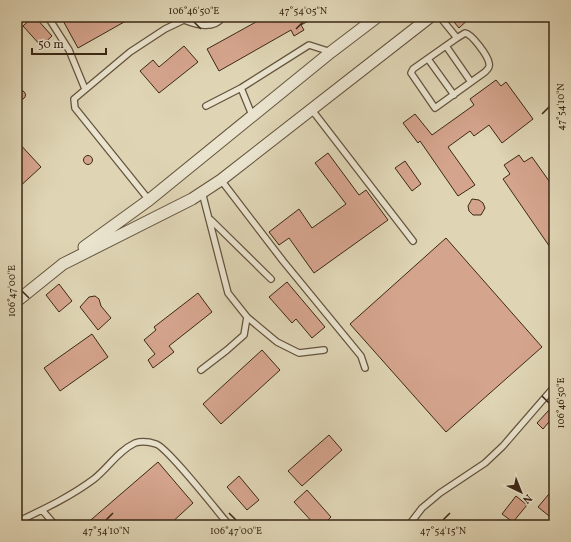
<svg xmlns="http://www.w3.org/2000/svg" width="571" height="542" font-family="Vollkorn,serif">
<rect width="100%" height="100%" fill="#dfd5b5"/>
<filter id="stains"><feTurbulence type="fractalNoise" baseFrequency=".005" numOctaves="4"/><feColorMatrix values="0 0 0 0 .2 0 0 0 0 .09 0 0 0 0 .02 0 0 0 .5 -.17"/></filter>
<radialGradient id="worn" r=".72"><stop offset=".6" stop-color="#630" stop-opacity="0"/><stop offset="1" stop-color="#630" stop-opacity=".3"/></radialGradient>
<path fill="#d5a48d" stroke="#3b2815" d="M 33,17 L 35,17 L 52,36 L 41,46 L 23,26 Z
M 61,17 L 133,17 L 78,48 Z
M 265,17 L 316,17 L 301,25 L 304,30 L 294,36 L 291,30 L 219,71 L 207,49 Z
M 460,17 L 471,17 L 459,28 L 454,22 Z
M 184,46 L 198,62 L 159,93 L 140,71 L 153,60 L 159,67 Z
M 496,80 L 501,86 L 506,82 L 533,119 L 502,143 L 489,125 L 474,136 L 470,131 L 448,147 L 475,185 L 458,196 L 420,141 L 418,143 L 403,123 L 415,114 L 432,135 L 474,105 L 470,99 Z
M16.5 95a4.5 4.5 0 1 1 9 0a4.5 4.5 0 1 1-9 0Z
M 17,141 L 41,167 L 17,189 Z
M 328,153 L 359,195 L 366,190 L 388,220 L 314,273 L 289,238 L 279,245 L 269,232 L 299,209 L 312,228 L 346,204 L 315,163 Z
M 519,155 L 524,162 L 532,157 L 554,188 L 554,253 L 503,179 L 510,174 L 504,165 Z
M83.5 160a4.5 4.5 0 1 1 9 0a4.5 4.5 0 1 1-9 0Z
M 405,161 L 421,184 L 412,191 L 395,168 Z
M 472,199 L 479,200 L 483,203 L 485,208 L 481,215 L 473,215 L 469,211 L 468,206 Z
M 446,238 L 542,347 L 446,432 L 350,324 Z
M 287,282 L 325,327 L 312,338 L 296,319 L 292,323 L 269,297 Z
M 59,284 L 72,301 L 59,312 L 46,295 Z
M 198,293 L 212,312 L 169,346 L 174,352 L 153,368 L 148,360 L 155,354 L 144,340 L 156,330 L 154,327 Z
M 95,296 L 99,299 L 101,306 L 111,318 L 98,330 L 80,307 L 89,297 Z
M 92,334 L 108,357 L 60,391 L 44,368 Z
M 262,350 L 280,370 L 221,424 L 203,404 Z
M 549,410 L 554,416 L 543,429 L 537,423 Z
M 329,435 L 342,450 L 302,486 L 288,471 Z
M 158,462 L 193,503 L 169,525 L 85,525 Z
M 239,476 L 259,500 L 247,510 L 227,487 Z
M 554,488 L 554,520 L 538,507 Z
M 307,490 L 331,517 L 323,525 L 315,525 L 294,502 Z
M 516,496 L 527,505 L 513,522 L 502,514 Z"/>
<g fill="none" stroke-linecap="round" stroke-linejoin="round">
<defs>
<path id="lane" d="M 48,17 L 69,50 L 85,89
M 440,17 L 457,38 L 413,69 L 411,73 L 435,108 L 485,72 C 488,69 490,67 489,63 C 488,56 472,34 465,33 L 457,38
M 184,20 C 197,25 213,30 223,17
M 446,46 L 471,82
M 428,59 L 454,95
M 206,106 L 241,88
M 312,110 L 413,241
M 252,115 L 241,88 L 309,45 L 331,52
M 221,180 L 283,261 L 361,356 L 365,368
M 202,192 L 228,293 L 247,317 L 277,342 L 299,353 L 324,350
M 149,200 L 75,108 L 74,99 L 130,52 L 165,29 L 190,17
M 211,220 L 271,279
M 201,370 L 227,350 L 244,335 L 247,317
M 42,510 L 55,525
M 17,522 C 44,509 70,497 94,479 C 108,468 118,451 135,443 C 141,441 150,442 156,444 C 168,448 217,511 229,525
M 218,525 L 225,520
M 409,525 L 422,508 L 440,493 L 485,463 L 503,446 L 554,387"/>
<path id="street" d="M 84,247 L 149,200 L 331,52 L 377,17
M 17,301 L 63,264 L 192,199 L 221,180 L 430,17"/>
</defs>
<use href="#lane" stroke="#64533d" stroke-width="8"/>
<use href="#street" stroke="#64533d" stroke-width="13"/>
<use href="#lane" stroke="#eae4cf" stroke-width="5.5"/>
<use href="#street" stroke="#eae4cf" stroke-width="11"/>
</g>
<path fill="none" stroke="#3b2815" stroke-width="1.5" d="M 194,22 L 201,29M 296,29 L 303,22M 542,114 L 549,107M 22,291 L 29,298M 542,396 L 549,403M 229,513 L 236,520M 106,520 L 113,513M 443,520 L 450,513"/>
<rect width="571" height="542" fill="none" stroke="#dfd5b5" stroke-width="44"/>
<g transform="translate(521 492) rotate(137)" stroke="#eae4cf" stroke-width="3" paint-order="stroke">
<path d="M0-3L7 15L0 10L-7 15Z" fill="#3b2815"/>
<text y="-6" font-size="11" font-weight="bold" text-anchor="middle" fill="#3b2815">N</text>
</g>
<path d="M32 48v6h74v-6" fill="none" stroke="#3b2815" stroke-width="2"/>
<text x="38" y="48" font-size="12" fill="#3b2815" stroke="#eae4cf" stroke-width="3" paint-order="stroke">50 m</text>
<rect x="22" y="22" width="527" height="498" fill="none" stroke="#3b2815" stroke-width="1.5"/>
<g font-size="10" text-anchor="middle" fill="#3b2815">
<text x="194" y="14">106°46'50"E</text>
<text x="303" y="14">47°54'05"N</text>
<text transform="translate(560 107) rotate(-90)" y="4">47°54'10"N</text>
<text transform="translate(11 291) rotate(-90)" y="4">106°47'00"E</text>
<text transform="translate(560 403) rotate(-90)" y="4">106°46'50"E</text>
<text x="106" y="534">47°54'10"N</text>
<text x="236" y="534">106°47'00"E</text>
<text x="443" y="534">47°54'15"N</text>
</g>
<rect width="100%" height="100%" filter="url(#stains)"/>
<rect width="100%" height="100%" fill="url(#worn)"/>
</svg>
